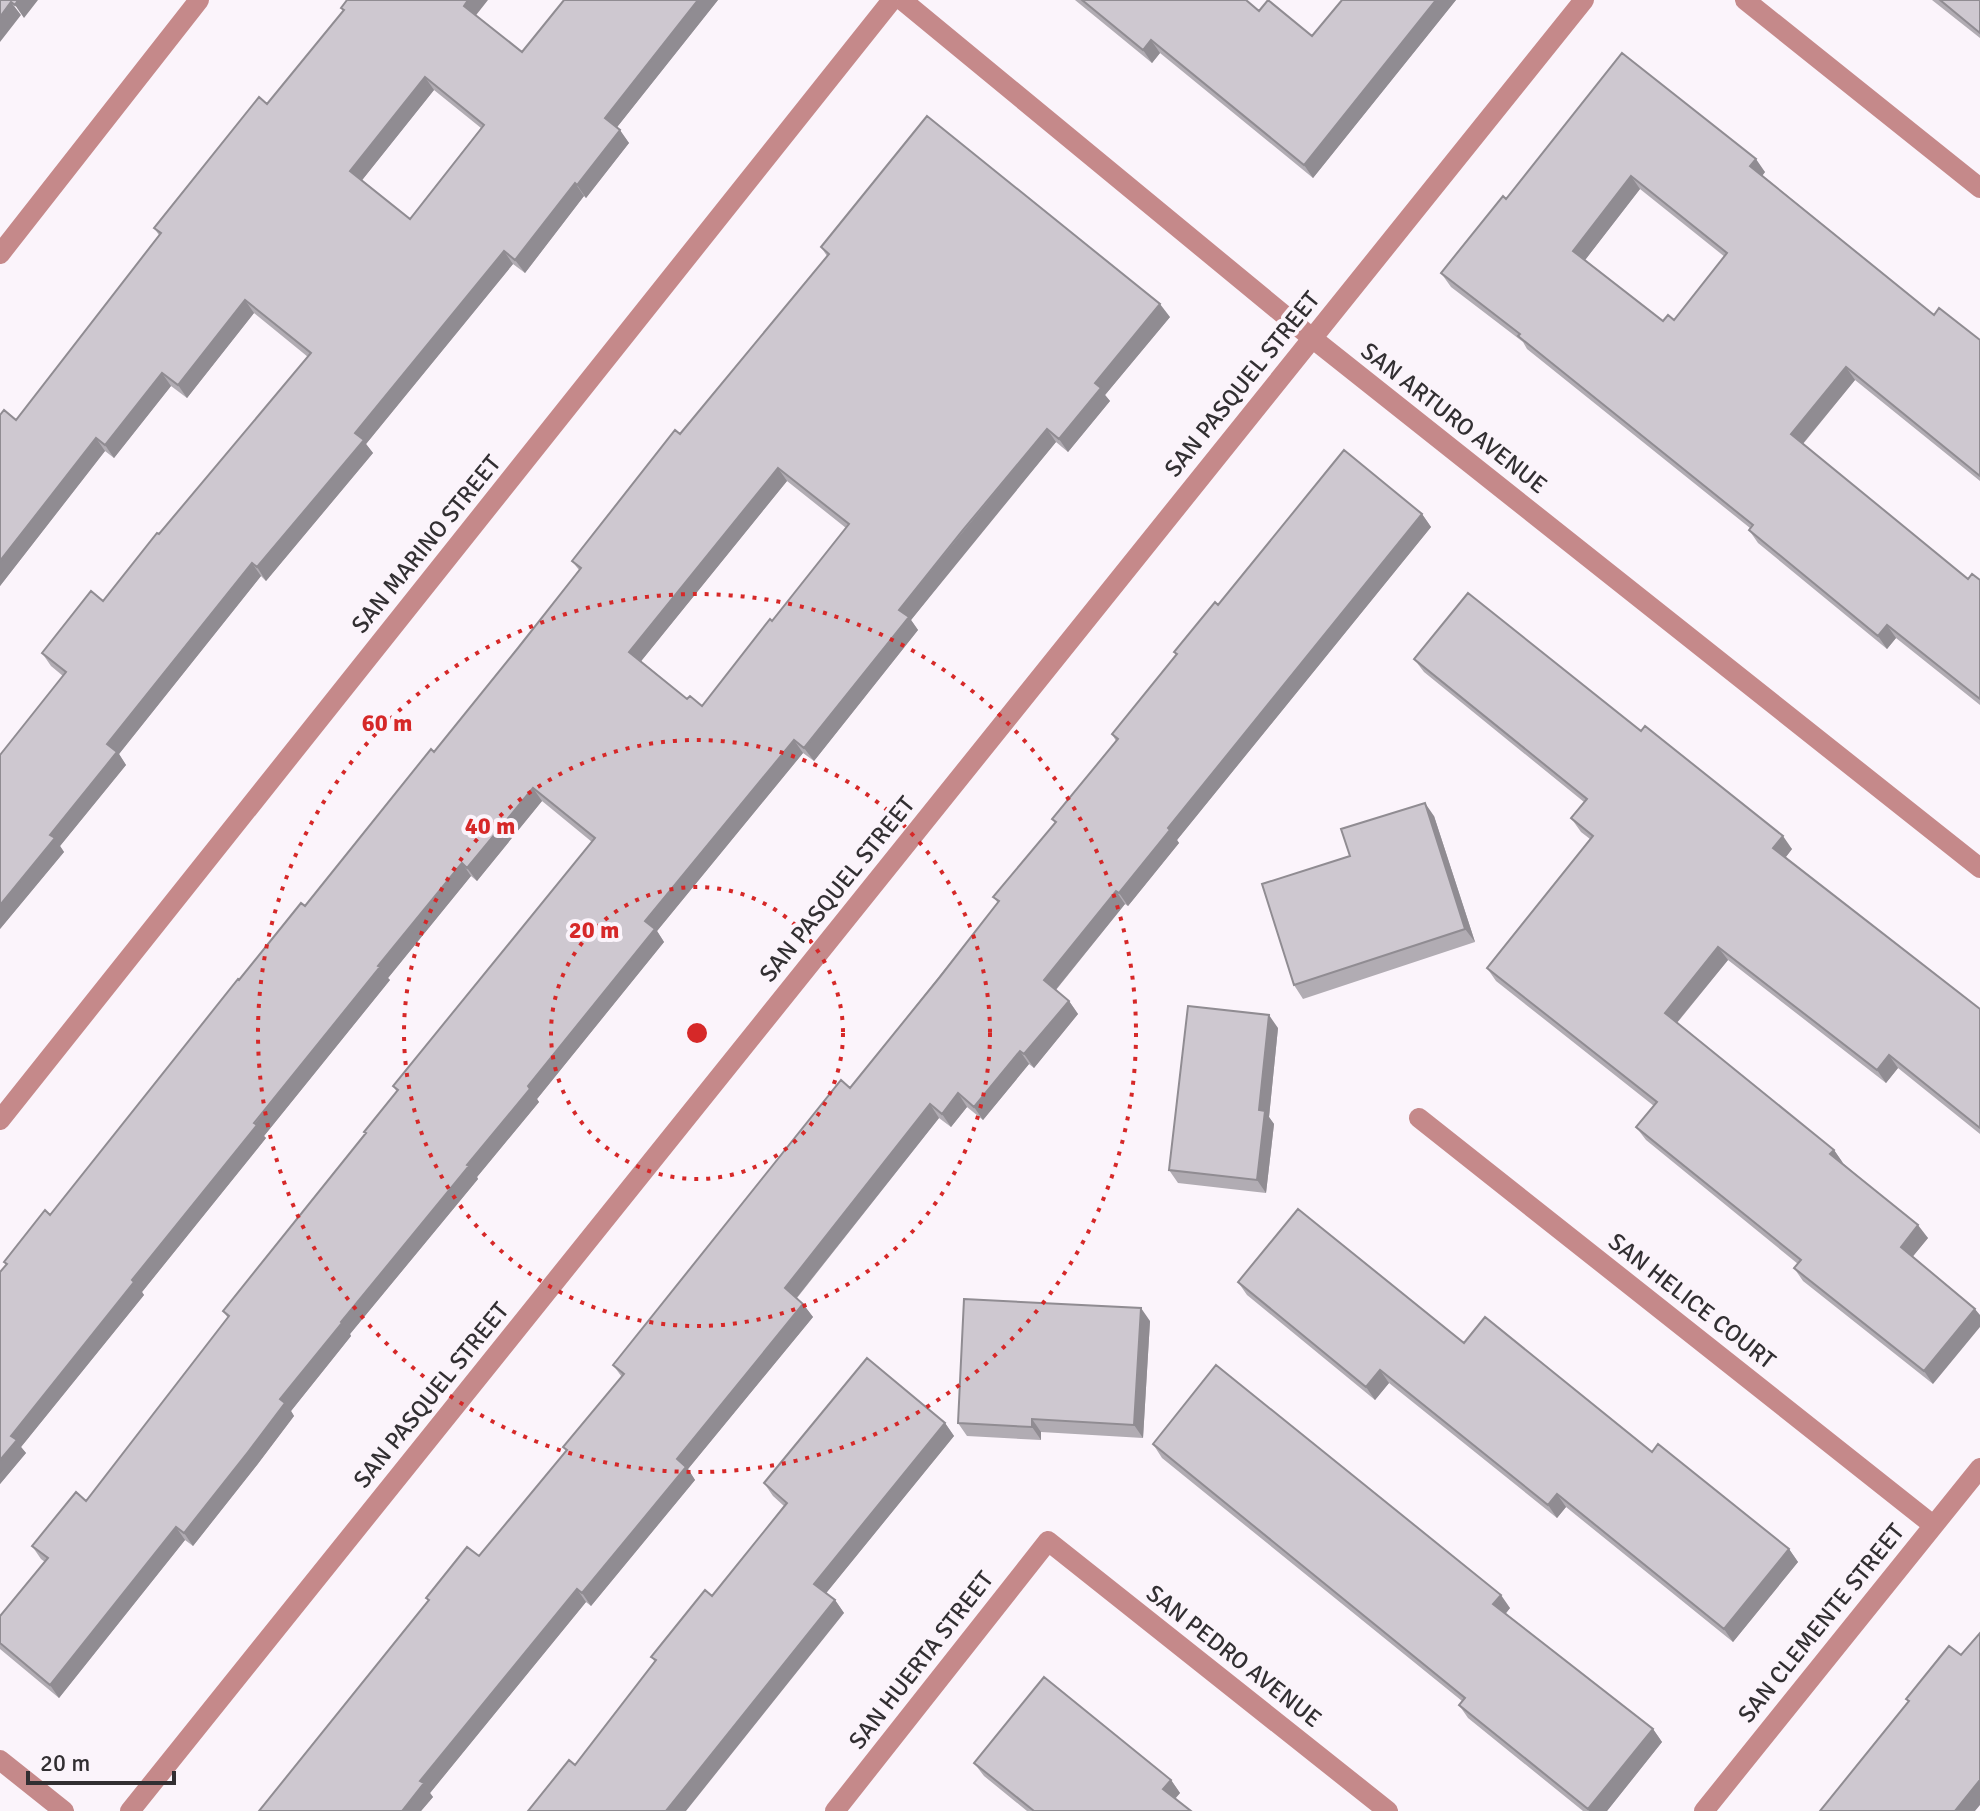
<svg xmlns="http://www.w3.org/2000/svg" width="1980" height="1811" font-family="Signika,sans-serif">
<rect width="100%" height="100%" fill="#fbf4fb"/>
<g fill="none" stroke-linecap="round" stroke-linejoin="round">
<path stroke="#c5898a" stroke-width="20" d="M 902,0 L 1312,338 L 1980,868
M 0,254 L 199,0
M 1419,1118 L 1933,1525
M 0,1120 L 892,0
M 0,1760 L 64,1811
M 130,1811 L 1584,0
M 835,1811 L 1048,1541 L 1388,1811
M 1704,1811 L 1980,1468"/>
<path stroke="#c5898a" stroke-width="20" d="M 1745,0 L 1980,188"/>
</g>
<path fill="#b1acb3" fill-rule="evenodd" d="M 564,0 L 718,0 L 617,127 L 629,143 L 586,198 L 584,196 L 525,273 L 513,264 L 366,444 L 373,453 L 266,581 L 261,576 L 119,754 L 126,765 L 60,846 L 64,852 L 0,929 L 63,676 L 51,666 L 42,653 L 103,601 L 308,357 L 254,313 L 187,398 L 171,386 L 114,458 L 105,451 L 0,586 L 0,415 L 16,420 L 159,235 L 154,228 L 267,104 L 343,11 L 341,8 L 476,15 L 522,52 ZM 434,90 L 481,128 L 410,219 L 362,180 Z
M 1075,0 L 1246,0 L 1259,11 L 1312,36 L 1342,0 L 1456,0 L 1313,178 L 1160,53 L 1152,63 Z
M 1932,0 L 1980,0 L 1980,38 Z
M 1622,53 L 1765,172 L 1762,175 L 1934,315 L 1980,340 L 1980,481 L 1855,380 L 1803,444 L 1968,579 L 1980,580 L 1980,705 L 1896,638 L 1887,649 L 1758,543 L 1749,530 L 1750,528 L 1527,349 L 1523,342 L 1451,287 L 1441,273 L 1506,199 ZM 1640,189 L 1725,257 L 1674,320 L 1663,321 L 1585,260 Z
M 821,247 L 1170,317 L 1105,395 L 1110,401 L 1068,452 L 1056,442 L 972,543 L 911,620 L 918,630 L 814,761 L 803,753 L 657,931 L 664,942 L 537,1099 L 539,1102 L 477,1177 L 478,1179 L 350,1334 L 351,1336 L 291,1411 L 294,1416 L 257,1465 L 193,1546 L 185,1540 L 59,1698 L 0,1649 L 0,1616 L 45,1562 L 41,1559 L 32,1546 L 86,1501 L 228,1318 L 223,1311 L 366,1134 L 397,1092 L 393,1086 L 592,842 L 542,801 L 477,881 L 471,876 L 388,978 L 390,980 L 264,1136 L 266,1138 L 142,1292 L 144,1295 L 21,1447 L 26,1453 L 0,1484 L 0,1272 L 6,1265 L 4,1262 L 50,1215 L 239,980 L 305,906 L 434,752 L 518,648 L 579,570 L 572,561 L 680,434 L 827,256 ZM 787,481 L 846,528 L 772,621 L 702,706 L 687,699 L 641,661 Z
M 1422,514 L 1431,527 L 1177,840 L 1179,843 L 1128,906 L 1125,904 L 1056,990 L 1069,1001 L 1078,1014 L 1034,1068 L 1029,1064 L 983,1120 L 967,1107 L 951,1127 L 939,1118 L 797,1298 L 803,1304 L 813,1317 L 688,1469 L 695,1480 L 591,1606 L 586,1602 L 430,1793 L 433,1797 L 421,1811 L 429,1601 L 426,1598 L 479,1556 L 566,1451 L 563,1447 L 622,1377 L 613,1365 L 850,1088 L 998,903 L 993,897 L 1055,823 L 1052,819 L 1116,741 L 1112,734 L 1176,655 L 1174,652 L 1218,605 Z
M 1414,659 L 1641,731 L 1792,849 L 1785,858 L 1980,1009 L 1980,1134 L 1898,1068 L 1886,1083 L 1728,960 L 1677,1023 L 1834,1150 L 1843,1163 L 1928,1238 L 1912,1257 L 1933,1384 L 1803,1281 L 1794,1268 L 1798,1264 L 1646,1140 L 1636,1127 L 1654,1106 L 1496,981 L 1487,968 L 1590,839 L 1581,832 L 1571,818 L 1584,802 L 1424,672 Z
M 1434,816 L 1475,942 L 1303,999 L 1294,985 L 1350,856 Z
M 1278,1028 L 1269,1117 L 1274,1124 L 1266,1193 L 1178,1183 L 1169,1170 Z
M 1238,1282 L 1464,1343 L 1652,1452 L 1789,1549 L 1798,1562 L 1733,1642 L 1566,1507 L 1557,1518 L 1389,1383 L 1375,1400 L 1247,1295 Z
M 1150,1321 L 1143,1438 L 1041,1432 L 1041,1440 L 967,1436 L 958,1423 Z
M 945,1423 L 954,1436 L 826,1593 L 835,1600 L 844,1613 L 575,1765 L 655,1662 L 651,1657 L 712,1596 L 784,1506 L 773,1496 L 764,1483 Z
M 1153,1444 L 1510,1608 L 1505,1614 L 1653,1729 L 1662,1742 L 1607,1811 L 1583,1811 L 1468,1718 L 1459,1705 L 1462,1701 L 1162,1458 Z
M 974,1763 L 1171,1780 L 1180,1793 L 1175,1799 L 1191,1811 L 1027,1811 L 984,1776 Z"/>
<path fill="#908c92" d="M 18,0 L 38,0 L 24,18 L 15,5 Z
M 468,0 L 488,0 L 473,19 L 464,6 Z
M 698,0 L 718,0 L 614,131 L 605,118 Z
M 1436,0 L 1456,0 L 1313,178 L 1304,165 Z
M 11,2 L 21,15 L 0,42 L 0,17 Z
M 1151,40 L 1160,53 L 1152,63 L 1143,50 Z
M 425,77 L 434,90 L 359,184 L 350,171 Z
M 620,130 L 629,143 L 586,198 L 577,185 Z
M 1756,159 L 1765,172 L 1760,179 L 1750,166 Z
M 1631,176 L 1640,189 L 1582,264 L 1573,251 Z
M 575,183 L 584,196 L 525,273 L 515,260 Z
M 504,251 L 513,264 L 366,444 L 373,453 L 266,581 L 257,567 L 355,433 Z
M 245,300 L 254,313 L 187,398 L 178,385 Z
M 1160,304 L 1170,317 L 1105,395 L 1110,401 L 1068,452 L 1059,439 L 1095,383 Z
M 1846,367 L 1855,380 L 1800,447 L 1791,434 Z
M 162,373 L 171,386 L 114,458 L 105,445 Z
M 1047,429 L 1056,442 L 911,620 L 918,630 L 814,761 L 804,748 L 899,610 Z
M 96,438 L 105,451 L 0,586 L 0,561 Z
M 778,468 L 787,481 L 638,665 L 629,652 Z
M 1422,514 L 1431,527 L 1177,840 L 1179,843 L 1128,906 L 1119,893 L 1168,828 Z
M 252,563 L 261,576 L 119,754 L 126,765 L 60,846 L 64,852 L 0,929 L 0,905 L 107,744 Z
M 1887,625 L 1896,638 L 1887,649 L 1878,636 Z
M 794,740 L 803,753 L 657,931 L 664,942 L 537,1099 L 539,1102 L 477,1177 L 478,1179 L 350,1334 L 351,1336 L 291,1411 L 294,1416 L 257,1465 L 193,1546 L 184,1533 L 280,1399 L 341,1322 L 467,1165 L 528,1086 L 645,921 Z
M 533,788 L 542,801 L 477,881 L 467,868 Z
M 1425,803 L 1434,816 L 1475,942 L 1465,929 Z
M 1783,836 L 1792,849 L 1782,862 L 1773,848 Z
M 462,863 L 471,876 L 388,978 L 390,980 L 264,1136 L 266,1138 L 142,1292 L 144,1295 L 21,1447 L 26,1453 L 0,1484 L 0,1460 L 11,1436 L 378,966 Z
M 1116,891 L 1125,904 L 1053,993 L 1044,980 Z
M 1718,947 L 1728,960 L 1674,1026 L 1665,1013 Z
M 1069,1001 L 1078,1014 L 1034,1068 L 1024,1054 Z
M 1269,1015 L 1278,1028 L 1269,1117 L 1274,1124 L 1266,1193 L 1257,1180 L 1259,1110 Z
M 1020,1051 L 1029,1064 L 983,1120 L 974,1107 Z
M 1889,1055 L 1898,1068 L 1886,1083 L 1877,1070 Z
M 958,1093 L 967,1107 L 951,1127 L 942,1114 Z
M 930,1104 L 939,1118 L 794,1301 L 785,1288 Z
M 1834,1150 L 1843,1163 L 1830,1154 Z
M 1918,1225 L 1928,1238 L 1910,1260 L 1901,1247 Z
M 803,1304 L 813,1317 L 688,1469 L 695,1480 L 591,1606 L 582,1593 L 677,1459 Z
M 1141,1308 L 1150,1321 L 1143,1438 L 1134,1425 Z
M 1975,1309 L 1980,1315 L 1980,1327 L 1933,1384 L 1924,1371 Z
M 1380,1370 L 1389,1383 L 1375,1400 L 1366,1387 Z
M 1032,1419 L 1041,1432 L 1041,1440 L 1032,1427 Z
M 945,1423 L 954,1436 L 823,1597 L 814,1584 Z
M 1557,1494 L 1566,1507 L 1557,1518 L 1548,1505 Z
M 176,1527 L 185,1540 L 59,1698 L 50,1685 Z
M 1789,1549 L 1798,1562 L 1733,1642 L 1724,1629 Z
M 577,1589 L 586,1602 L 430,1793 L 433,1797 L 421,1811 L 402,1811 L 420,1781 Z
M 1501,1595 L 1510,1608 L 1503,1617 L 1493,1604 Z
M 835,1600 L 844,1613 L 686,1811 L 666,1811 Z
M 1653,1729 L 1662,1742 L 1607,1811 L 1589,1811 L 1588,1809 Z
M 1171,1780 L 1180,1793 L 1172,1802 L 1163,1789 Z
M 1980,1780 L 1980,1805 L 1975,1811 L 1955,1811 Z"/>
<path fill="#cec8d0" stroke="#908c92" stroke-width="2" fill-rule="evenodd" d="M 0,0 L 18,0 L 15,5 L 11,2 L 0,17 Z
M 347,0 L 468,0 L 464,6 L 522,52 L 564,0 L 698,0 L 605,118 L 620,130 L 577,185 L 575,183 L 515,260 L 504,251 L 355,433 L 364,440 L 257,567 L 252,563 L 107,744 L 117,752 L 50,835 L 55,838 L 0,905 L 0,755 L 66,672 L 42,653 L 91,591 L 103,601 L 157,533 L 159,534 L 311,353 L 245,300 L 178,385 L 162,373 L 105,445 L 96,438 L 0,561 L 0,415 L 4,410 L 16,420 L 161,233 L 154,228 L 259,97 L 267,104 L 344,10 L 341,8 ZM 425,77 L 484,125 L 410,219 L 350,171 Z
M 1082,0 L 1246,0 L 1259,11 L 1268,0 L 1312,36 L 1342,0 L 1436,0 L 1304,165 L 1151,40 L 1143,50 Z
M 1940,0 L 1980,0 L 1980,33 Z
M 1622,53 L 1756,159 L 1750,166 L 1934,315 L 1939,308 L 1980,340 L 1980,476 L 1846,367 L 1791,434 L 1968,579 L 1972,574 L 1980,580 L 1980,699 L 1887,625 L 1878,636 L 1749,530 L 1753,525 L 1518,336 L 1520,334 L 1441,273 L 1503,196 L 1506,199 ZM 1631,176 L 1727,253 L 1674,320 L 1668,315 L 1663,321 L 1573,251 Z
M 927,116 L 1160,304 L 1095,383 L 1101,388 L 1059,439 L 1047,429 L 963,530 L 899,610 L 909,617 L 804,748 L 794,740 L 645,921 L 655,929 L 528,1086 L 530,1089 L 467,1165 L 469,1166 L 341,1322 L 342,1323 L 280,1399 L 285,1403 L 248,1452 L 184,1533 L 176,1527 L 50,1685 L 0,1643 L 0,1616 L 48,1558 L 32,1546 L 76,1492 L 86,1501 L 229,1316 L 223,1311 L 366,1133 L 364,1132 L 398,1090 L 393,1086 L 595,838 L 533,788 L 467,868 L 462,863 L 378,966 L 380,967 L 254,1123 L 257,1125 L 132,1280 L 134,1282 L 11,1436 L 17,1440 L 0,1460 L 0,1272 L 7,1264 L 4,1262 L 45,1210 L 50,1215 L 238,979 L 239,980 L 301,903 L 305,906 L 431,749 L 434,752 L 518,648 L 581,568 L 572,561 L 675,430 L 680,434 L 829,254 L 821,247 ZM 778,468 L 849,524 L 772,621 L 770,619 L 702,706 L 690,696 L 687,699 L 629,652 Z
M 1344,450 L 1422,514 L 1168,828 L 1170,830 L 1119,893 L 1116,891 L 1044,980 L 1069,1001 L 1024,1054 L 1020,1051 L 974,1107 L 958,1093 L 942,1114 L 930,1104 L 785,1288 L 803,1304 L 677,1459 L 686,1467 L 582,1593 L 577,1589 L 420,1781 L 424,1783 L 402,1811 L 259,1811 L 429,1600 L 426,1598 L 467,1547 L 479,1556 L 567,1450 L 563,1447 L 624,1374 L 613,1365 L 841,1080 L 850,1088 L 939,978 L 999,901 L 993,897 L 1056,822 L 1052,819 L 1118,739 L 1112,734 L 1177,654 L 1174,652 L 1215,602 L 1218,605 Z
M 1468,593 L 1641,731 L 1645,726 L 1783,836 L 1773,848 L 1980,1009 L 1980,1128 L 1889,1055 L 1877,1070 L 1718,947 L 1665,1013 L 1834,1150 L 1830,1154 L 1918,1225 L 1901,1247 L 1975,1309 L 1924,1371 L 1794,1268 L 1801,1260 L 1636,1127 L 1657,1102 L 1487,968 L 1593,836 L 1571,818 L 1587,799 L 1414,659 Z
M 1425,803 L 1465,929 L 1294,985 L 1262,884 L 1350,856 L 1341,829 Z
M 1188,1006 L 1269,1015 L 1259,1110 L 1265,1111 L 1257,1180 L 1169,1170 Z
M 1298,1209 L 1464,1343 L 1485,1317 L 1652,1452 L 1658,1444 L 1789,1549 L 1724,1629 L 1557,1494 L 1548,1505 L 1380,1370 L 1366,1387 L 1238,1282 Z
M 964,1299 L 1141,1308 L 1134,1425 L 1032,1419 L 1032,1427 L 958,1423 Z
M 867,1358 L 945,1423 L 814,1584 L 835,1600 L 666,1811 L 528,1811 L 569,1760 L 575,1765 L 656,1660 L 651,1657 L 705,1590 L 712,1596 L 787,1503 L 764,1483 Z
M 1216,1365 L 1501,1595 L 1493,1604 L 1653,1729 L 1588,1809 L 1459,1705 L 1465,1698 L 1153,1444 Z
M 1980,1633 L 1980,1780 L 1955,1811 L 1820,1811 L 1909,1701 L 1906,1699 L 1949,1646 L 1961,1655 Z
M 1044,1677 L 1171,1780 L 1163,1789 L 1191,1811 L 1034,1811 L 974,1763 Z"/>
<g fill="none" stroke="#d62828" stroke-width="4" stroke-dasharray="4 8">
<circle cx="697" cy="1033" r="146"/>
<circle cx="697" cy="1033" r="293"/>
<circle cx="697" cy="1033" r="439"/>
</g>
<g text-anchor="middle" stroke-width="8" stroke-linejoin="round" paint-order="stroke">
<g font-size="24" fill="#322f32" stroke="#fbf4fb">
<text transform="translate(1242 384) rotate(-51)" y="8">SAN PASQUEL STREET</text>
<text transform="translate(1454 418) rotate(38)" y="8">SAN ARTURO AVENUE</text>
<text transform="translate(426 544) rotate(-51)" y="8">SAN MARINO STREET</text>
<text transform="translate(837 889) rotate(-51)" y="8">SAN PASQUEL STREET</text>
<text transform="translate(1692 1301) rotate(38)" y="8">SAN HELICE COURT</text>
<text transform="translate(431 1395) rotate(-51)" y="8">SAN PASQUEL STREET</text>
<text transform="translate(1821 1623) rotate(-51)" y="8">SAN CLEMENTE STREET</text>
<text transform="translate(1234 1656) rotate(38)" y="8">SAN PEDRO AVENUE</text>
<text transform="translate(921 1660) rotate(-52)" y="8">SAN HUERTA STREET</text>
</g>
</g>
<circle cx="697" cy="1033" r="12" fill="#d62828" stroke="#fbf4fb" stroke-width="4"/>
<g font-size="24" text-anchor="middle" font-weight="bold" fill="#d62828" stroke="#fbf4fb" stroke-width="8" stroke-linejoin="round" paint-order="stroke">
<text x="387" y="731">60 m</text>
<text x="490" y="834">40 m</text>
<text x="594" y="938">20 m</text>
</g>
<path d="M28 1771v12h146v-12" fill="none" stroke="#322f32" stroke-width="4"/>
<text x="40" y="1771" font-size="24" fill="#322f32" stroke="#fbf4fb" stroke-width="6" paint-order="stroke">20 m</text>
</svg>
